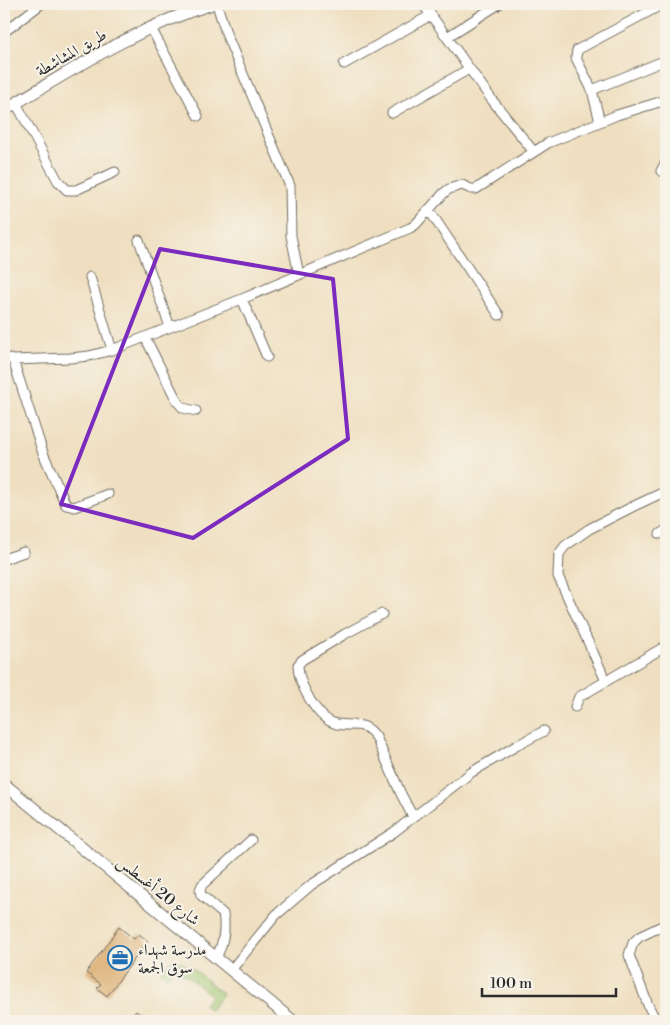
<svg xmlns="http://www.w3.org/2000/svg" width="670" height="1025" font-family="'Libre Bodoni',Amiri,serif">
<rect width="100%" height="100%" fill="#f7f3e8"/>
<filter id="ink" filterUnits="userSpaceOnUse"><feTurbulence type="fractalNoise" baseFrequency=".02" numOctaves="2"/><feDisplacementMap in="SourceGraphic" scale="10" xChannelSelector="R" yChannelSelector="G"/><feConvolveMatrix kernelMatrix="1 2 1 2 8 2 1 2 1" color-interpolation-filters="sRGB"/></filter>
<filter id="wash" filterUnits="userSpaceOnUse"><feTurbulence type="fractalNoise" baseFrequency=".0096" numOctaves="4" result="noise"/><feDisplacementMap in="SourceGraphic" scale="20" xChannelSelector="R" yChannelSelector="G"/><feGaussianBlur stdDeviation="1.12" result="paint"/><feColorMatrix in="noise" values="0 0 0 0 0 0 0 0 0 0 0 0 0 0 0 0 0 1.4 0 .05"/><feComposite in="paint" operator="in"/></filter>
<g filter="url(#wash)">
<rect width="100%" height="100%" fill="#efdfc0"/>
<path fill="#a2c772" stroke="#66794e" d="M 173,958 L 181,963 L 182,961 L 189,968 L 191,967 L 223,994 L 210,1010 L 204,1005 L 211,995 L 175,967 L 167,977 L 160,972 Z"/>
<g id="blocks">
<path fill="#dbac6e" d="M 119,927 L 134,939 L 139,934 L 148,941 L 107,996 L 97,988 L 101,984 L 86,973 Z
M 136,1011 L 149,1021 L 127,1021 Z"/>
</g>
</g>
<g filter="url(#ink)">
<use href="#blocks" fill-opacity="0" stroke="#706a5f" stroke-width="1"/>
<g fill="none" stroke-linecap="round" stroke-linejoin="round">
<defs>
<path id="street" d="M 218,4 L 219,11 L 227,36 L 290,186 L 291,236 L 299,275
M 423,4 L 492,100 L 534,152
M 151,28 L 198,116
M 4,32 L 41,4
M 447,37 L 499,4
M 344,64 L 431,15
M 592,90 L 666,60
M 16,103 L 58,181 L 67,190 L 76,190 L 115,172
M 392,113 L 469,69
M 600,122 L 592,90 L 576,58 L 577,50 L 663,4
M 661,171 L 666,162
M 429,210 L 499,315
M 139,240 L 170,327
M 90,277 L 112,350
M 242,299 L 267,357
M 145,337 L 177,401 L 183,408 L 196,411
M 4,357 L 13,360 L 70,358 L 89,356 L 112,350 L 242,299 L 410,228 L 415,225 L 444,193 L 449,189 L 462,185 L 471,189 L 476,189 L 548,143 L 617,115 L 666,100
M 13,360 L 43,453 L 66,505 L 74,507 L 108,494
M 660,534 L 666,530
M 4,559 L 24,552
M 382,614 L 345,634 L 302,660 L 298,665 C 298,683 317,720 337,724 C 354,727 364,720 376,737 L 401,794 L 413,817
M 606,681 L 558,576 L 559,554 L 565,546 L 589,529 L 632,507 L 666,491
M 575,707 L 579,697 L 666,646
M 216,958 C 223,945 226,928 223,914 L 201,895 L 200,890 L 202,885 L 251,840
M 231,970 L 276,915 L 311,885 L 394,832 L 472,772 L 516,746 L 544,731
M 656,1021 L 648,1005 L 629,955 L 633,943 L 639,937 L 666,924"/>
<path id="secondary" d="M 4,110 C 71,71 137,27 212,4
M 4,784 L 293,1021"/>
</defs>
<use href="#street" stroke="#706a5f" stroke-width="11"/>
<use href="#secondary" stroke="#706a5f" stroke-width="13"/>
<use href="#street" stroke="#fff" stroke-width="9"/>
<use href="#secondary" stroke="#fff" stroke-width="11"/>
</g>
</g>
<path fill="none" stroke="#7b2cbf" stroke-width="4" stroke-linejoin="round" d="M 160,249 L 333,279 L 348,439 L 193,538 L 61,504 Z"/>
<defs>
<symbol id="office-ring" viewBox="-11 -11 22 22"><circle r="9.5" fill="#f7f3e8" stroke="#1f6fb2" stroke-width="1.5"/><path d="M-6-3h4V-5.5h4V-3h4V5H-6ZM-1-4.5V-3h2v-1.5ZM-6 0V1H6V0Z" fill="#1f6fb2"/></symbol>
</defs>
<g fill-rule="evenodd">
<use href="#office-ring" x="106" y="944" width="28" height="28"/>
</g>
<g text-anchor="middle" stroke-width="4" stroke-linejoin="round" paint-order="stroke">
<g font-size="16" fill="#2b2b2b" stroke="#f7f3e8">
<text transform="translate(71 52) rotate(-30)" y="6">طريق المشاشطة</text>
<text transform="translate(159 890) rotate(39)" y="6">شارع 20 أغسطس</text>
</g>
<g font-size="16" fill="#2b2b2b" stroke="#f7f3e8" text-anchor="start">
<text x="138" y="955">مدرسة شهداء<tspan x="138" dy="18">سوق الجمعة</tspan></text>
</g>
</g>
<rect width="670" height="1025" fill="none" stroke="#f7f3e8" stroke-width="20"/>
<path d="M482 988v8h134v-8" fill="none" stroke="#2b2b2b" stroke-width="2.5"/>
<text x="490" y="988" font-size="15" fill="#2b2b2b" stroke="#f7f3e8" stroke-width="4" paint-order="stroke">100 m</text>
</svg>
